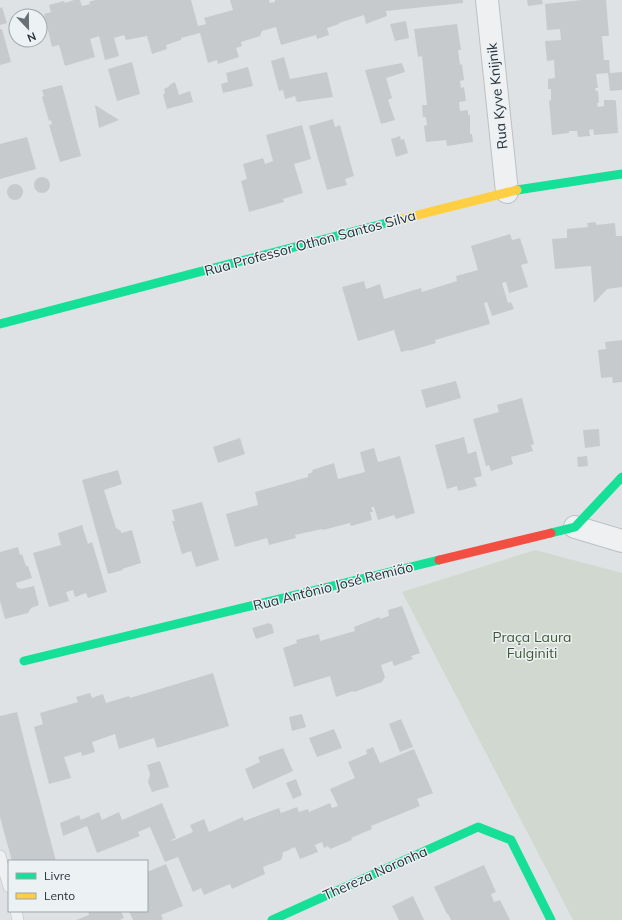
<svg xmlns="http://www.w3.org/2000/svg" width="622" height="920" font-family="Mulish,sans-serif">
<rect width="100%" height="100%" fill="#dfe2e4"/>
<path fill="#d1d8cf" d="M 535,550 L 622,573 L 622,920 L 573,920 L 402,592 Z"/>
<path fill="#c7cacc" d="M 74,0 L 80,0 L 82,6 L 90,4 L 89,2 L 95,0 L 191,0 L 198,26 L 206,24 L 204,18 L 233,10 L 230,0 L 269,0 L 270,3 L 275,2 L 275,0 L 463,0 L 463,3 L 386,11 L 387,16 L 366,24 L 364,15 L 339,23 L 339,24 L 327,28 L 329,35 L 317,39 L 316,35 L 281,45 L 276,27 L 262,31 L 260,36 L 241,42 L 242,46 L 236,48 L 239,57 L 218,64 L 217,60 L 208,63 L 200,33 L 181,38 L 181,40 L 166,45 L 167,49 L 152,54 L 147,36 L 126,40 L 124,35 L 114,38 L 119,56 L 105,60 L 99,36 L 90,39 L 95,57 L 65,66 L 59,45 L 52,47 L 44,14 L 51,12 L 49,5 L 64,1 L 65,3 Z
M 527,0 L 542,0 L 543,4 L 528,6 Z
M 582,0 L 606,0 L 609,36 L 602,36 L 604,60 L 609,60 L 610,73 L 622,72 L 622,90 L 610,91 L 608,73 L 596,74 L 598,88 L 595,88 L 596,91 L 598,91 L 599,103 L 597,103 L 598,107 L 604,106 L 604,100 L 614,100 L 616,101 L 618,133 L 594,135 L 593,129 L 589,130 L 590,136 L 578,137 L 577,131 L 569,131 L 569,133 L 552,135 L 549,100 L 551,101 L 551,89 L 548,89 L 548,79 L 555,78 L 554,60 L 547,61 L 545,41 L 561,40 L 560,29 L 547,30 L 545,4 Z
M 2,7 L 7,23 L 0,25 L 0,8 Z
M 406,21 L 409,38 L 395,41 L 390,24 Z
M 457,24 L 461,50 L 458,50 L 460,65 L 462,64 L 464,80 L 460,81 L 461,88 L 464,87 L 466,101 L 459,102 L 460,111 L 468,110 L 468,115 L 470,115 L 470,134 L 472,134 L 473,142 L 447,146 L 446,140 L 426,142 L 424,126 L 427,125 L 426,117 L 423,117 L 422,105 L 427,105 L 422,56 L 418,57 L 414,29 Z
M 0,29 L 2,29 L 11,62 L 0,65 Z
M 284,57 L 290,79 L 327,72 L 333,97 L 297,102 L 295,96 L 285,99 L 283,90 L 279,91 L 271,61 Z
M 132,62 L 140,94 L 117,101 L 108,69 Z
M 402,63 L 405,72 L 386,78 L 392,98 L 388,100 L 395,120 L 381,124 L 365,70 Z
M 248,67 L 253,86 L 223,93 L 221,84 L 228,82 L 226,73 Z
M 175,82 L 179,95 L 190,91 L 193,102 L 167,109 L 163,95 L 165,93 L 164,89 L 168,87 L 171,84 Z
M 62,85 L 81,156 L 60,162 L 49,125 L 52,124 L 51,120 L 49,121 L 42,97 L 44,96 L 42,90 Z
M 95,105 L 119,120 L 99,128 Z
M 333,119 L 335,127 L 340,125 L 354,176 L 345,179 L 347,185 L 327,190 L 309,126 Z
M 302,125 L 311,159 L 294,164 L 303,193 L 283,199 L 284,202 L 249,212 L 241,181 L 247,179 L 243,164 L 263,158 L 265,164 L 273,161 L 266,135 Z
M 400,136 L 401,140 L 404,139 L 408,153 L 396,157 L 391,139 Z
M 27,137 L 36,169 L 0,179 L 0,144 Z
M34 185a8 8 0 1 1 16 0a8 8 0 1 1-16 0Z
M7 192a8 8 0 1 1 16 0a8 8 0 1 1-16 0Z
M 595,222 L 597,225 L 615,223 L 616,236 L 622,236 L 622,287 L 607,289 L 594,303 L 591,266 L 555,269 L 552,239 L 567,238 L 567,229 L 588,227 L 587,223 Z
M 510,234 L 512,240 L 520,238 L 528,263 L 521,265 L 528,287 L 509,293 L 506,282 L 502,283 L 508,303 L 511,302 L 514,309 L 492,316 L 487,302 L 484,303 L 490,324 L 435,340 L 436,343 L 409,351 L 409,350 L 401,352 L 394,330 L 358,341 L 342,287 L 364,281 L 366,289 L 380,284 L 384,299 L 421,288 L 422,292 L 457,281 L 456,276 L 478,270 L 471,246 Z
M 622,340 L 622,382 L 613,383 L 612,377 L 601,378 L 598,350 L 606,349 L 605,342 Z
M 456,381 L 461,398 L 426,408 L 421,390 Z
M 522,398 L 534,444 L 531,445 L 533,451 L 511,457 L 513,464 L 491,471 L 489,465 L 486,466 L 473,419 L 499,412 L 497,405 Z
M 599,429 L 600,446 L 585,448 L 583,430 Z
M 464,437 L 468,454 L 476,451 L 482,476 L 474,478 L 477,486 L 458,491 L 457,486 L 447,489 L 435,445 Z
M 240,438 L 245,454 L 218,463 L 213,447 Z
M 374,448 L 378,462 L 400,456 L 415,513 L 396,519 L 394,515 L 378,520 L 374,507 L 371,507 L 373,512 L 370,512 L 372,520 L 351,526 L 350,523 L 323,530 L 322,529 L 295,535 L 296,538 L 269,545 L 267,538 L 235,547 L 226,514 L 258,505 L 255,492 L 308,477 L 308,474 L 313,472 L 312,470 L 334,463 L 338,479 L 365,472 L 360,452 Z
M 587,456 L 588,466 L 578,467 L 577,457 Z
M 118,470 L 122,484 L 104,490 L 116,528 L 121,531 L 121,533 L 132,530 L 141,563 L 122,569 L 123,570 L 108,574 L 82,480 Z
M 202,502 L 219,560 L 196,567 L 191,551 L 182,554 L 172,521 L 175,521 L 172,510 Z
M 82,525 L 88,544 L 92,542 L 107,592 L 88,598 L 86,593 L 75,597 L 73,590 L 66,592 L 69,601 L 49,607 L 33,553 L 61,545 L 58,533 Z
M 18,547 L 20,555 L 22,554 L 26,566 L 28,566 L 32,578 L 16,583 L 17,587 L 21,589 L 34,586 L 39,605 L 31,608 L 28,613 L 5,619 L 0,601 L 0,552 Z
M 402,606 L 420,653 L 411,656 L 413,659 L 394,666 L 392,661 L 381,665 L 385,677 L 382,682 L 354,692 L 353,691 L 336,697 L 330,676 L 294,687 L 283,648 L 297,643 L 296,640 L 319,634 L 320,641 L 355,631 L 354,627 L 379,617 L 380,619 L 389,616 L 388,610 Z
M 269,623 L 272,625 L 274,633 L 256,639 L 252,628 Z
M 213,673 L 229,726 L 157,748 L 154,738 L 119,749 L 115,734 L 92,742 L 95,752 L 82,756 L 81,752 L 64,757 L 71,778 L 49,784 L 34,727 L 43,724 L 40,713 L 78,702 L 76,697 L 90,693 L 92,698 L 103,694 L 106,703 L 129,696 L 130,698 Z
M 17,712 L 28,756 L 56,861 L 12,861 L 0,817 L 0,716 Z
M 302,714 L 306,727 L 292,731 L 289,717 Z
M 401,719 L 413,747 L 400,752 L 389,724 Z
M 334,729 L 342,748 L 317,757 L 309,738 Z
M 373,747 L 380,763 L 414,749 L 433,793 L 417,799 L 420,806 L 371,826 L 372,829 L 351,838 L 352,840 L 330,849 L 328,846 L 324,848 L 322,842 L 315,845 L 318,852 L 300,859 L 295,847 L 282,853 L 283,855 L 281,860 L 263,867 L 265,874 L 232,889 L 230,884 L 204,895 L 201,888 L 193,892 L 178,857 L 165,862 L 150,827 L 138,832 L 140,836 L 97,853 L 87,826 L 63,836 L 60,823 L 79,815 L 81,820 L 99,812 L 102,820 L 119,812 L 122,820 L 162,803 L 176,838 L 171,840 L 172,841 L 193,832 L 190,825 L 204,819 L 209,832 L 243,817 L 244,821 L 279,808 L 281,813 L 297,807 L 299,812 L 308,809 L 309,812 L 330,803 L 332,808 L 338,806 L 330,789 L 355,778 L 348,762 L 367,754 L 366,750 Z
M 283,748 L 293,771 L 253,789 L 245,769 L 260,762 L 258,757 Z
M 160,761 L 169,787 L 152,792 L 148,782 L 150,774 L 147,765 Z
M 296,779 L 302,795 L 293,799 L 286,783 Z
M 166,864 L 183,906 L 161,915 L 163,919 L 161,920 L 133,920 L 129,911 L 147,911 L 147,872 Z
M 484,865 L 496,892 L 491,894 L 494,902 L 500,900 L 510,920 L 451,920 L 448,914 L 447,914 L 434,887 Z
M 413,896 L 424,920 L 399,920 L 392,906 Z
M 88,911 L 121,911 L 124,918 L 120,920 L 76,920 L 89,915 Z"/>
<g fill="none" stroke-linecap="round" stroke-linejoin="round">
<defs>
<path id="lane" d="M 0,856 L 9,887
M 16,911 L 18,920"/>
<path id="street" d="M 487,0 L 507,192
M 575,527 L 622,541"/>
</defs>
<use href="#lane" stroke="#bdc0c2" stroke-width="12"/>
<use href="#street" stroke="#bdc0c2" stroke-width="24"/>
<use href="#lane" stroke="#eef0f1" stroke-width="11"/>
<use href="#street" stroke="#eef0f1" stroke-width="22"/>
<path stroke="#16e098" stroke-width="9" d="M 517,190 L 622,174
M 0,324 L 390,222
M 551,533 L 575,527 L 622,477
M 24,661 L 439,560
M 272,920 L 478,827 L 511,840 L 551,920"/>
<path stroke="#ffcf43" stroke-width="9" d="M 390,222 L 517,190"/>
<path stroke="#f24e42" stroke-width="9" d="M 439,560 L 551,533"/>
</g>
<g text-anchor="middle" stroke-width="3" stroke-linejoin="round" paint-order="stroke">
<g font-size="14" fill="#27323c" stroke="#ecf1f4">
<text transform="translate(497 96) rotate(-96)" y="5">Rua Kyve Knijnik</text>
<text transform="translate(310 243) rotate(-15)" y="5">Rua Professor Othon Santos Silva</text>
<text transform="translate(333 586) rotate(-14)" y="5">Rua Antônio José Remião</text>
<text transform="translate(375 873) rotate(-24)" y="5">Thereza Noronha</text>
</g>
<g font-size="14" fill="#415735" stroke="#ecf1f4">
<text x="532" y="642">Praça Laura<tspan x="532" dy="16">Fulginiti</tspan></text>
</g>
</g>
<rect x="8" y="860" width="140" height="52" fill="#ecf1f4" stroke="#9da5aa"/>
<rect x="16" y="873" width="20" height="6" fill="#16e098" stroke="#9da5aa"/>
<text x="44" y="880" font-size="12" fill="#27323c">Livre</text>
<rect x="16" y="893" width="20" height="6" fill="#ffcf43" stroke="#9da5aa"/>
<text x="44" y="900" font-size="12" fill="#27323c">Lento</text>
<g transform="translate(28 28) rotate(158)"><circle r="19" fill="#ecf1f4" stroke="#9da5aa"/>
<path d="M0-3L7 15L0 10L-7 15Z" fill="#677077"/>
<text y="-6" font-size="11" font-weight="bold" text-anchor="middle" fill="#27323c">N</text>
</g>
</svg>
